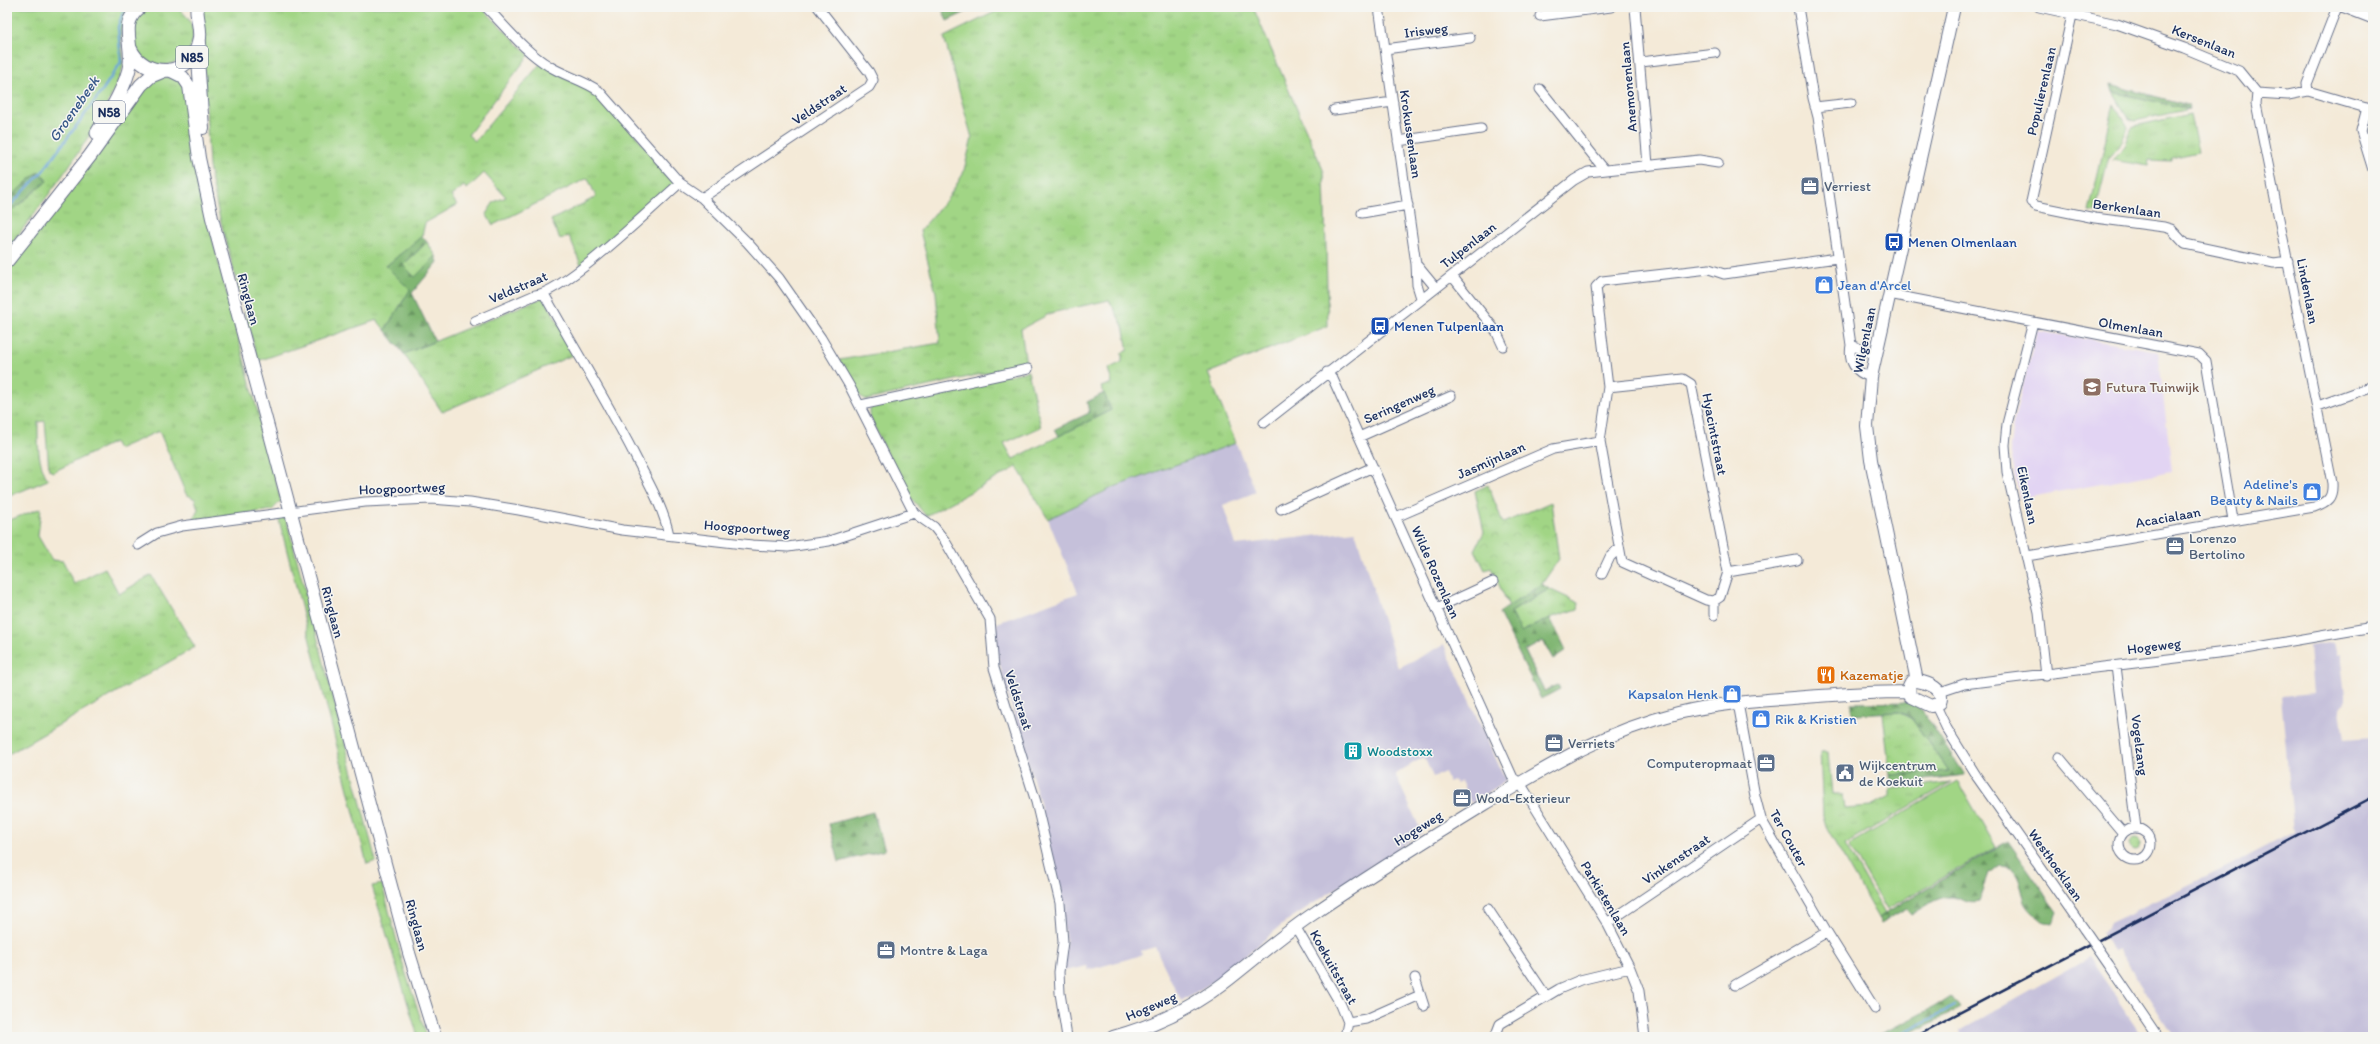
<svg xmlns="http://www.w3.org/2000/svg" width="2380" height="1044" font-family="Itim,sans-serif">
<defs>
<pattern id="grass-tufts" width="24" height="20" patternUnits="userSpaceOnUse"><rect width="24" height="20" fill="#a1d585"/><path d="M3 7l-1-3M5 7V3M7 7l1-3M15 17l-1-3M17 17v-4M19 17l1-3" fill="none" stroke="#8ab775"/></pattern>
<pattern id="forest-firs" width="22" height="20" patternUnits="userSpaceOnUse"><rect width="22" height="20" fill="#80b672"/><path d="M5 1l3.5 6h-7zM16 11l3.5 6h-7z" fill="#689461"/></pattern>
<pattern id="park-crowns" width="20" height="18" patternUnits="userSpaceOnUse"><rect width="20" height="18" fill="#a1d585"/><path d="M2 6a3 3 0 1 1 6 0M12 15a3 3 0 1 1 6 0" fill="none" stroke="#8ab775"/></pattern>
</defs>
<rect width="100%" height="100%" fill="#f6f6f2"/>
<filter id="ink" filterUnits="userSpaceOnUse"><feTurbulence type="fractalNoise" baseFrequency=".025" numOctaves="2"/><feDisplacementMap in="SourceGraphic" scale="8" xChannelSelector="R" yChannelSelector="G"/><feConvolveMatrix kernelMatrix="1 2 1 2 8 2 1 2 1" color-interpolation-filters="sRGB"/></filter>
<filter id="wash" filterUnits="userSpaceOnUse"><feTurbulence type="fractalNoise" baseFrequency=".012" numOctaves="4" result="noise"/><feDisplacementMap in="SourceGraphic" scale="16" xChannelSelector="R" yChannelSelector="G"/><feGaussianBlur stdDeviation="0.9" result="paint"/><feColorMatrix in="noise" values="0 0 0 0 0 0 0 0 0 0 0 0 0 0 0 0 0 1.4 0 .05"/><feComposite in="paint" operator="in"/></filter>
<g filter="url(#wash)">
<rect width="100%" height="100%" fill="#f4ead8"/>
<path fill="#e2d4f3" d="M 2037,331 L 2158,351 L 2172,471 L 2020,499 L 2010,448 L 2013,424 Z"/>
<path fill="#c5c0da" d="M 1236,443 L 1256,492 L 1223,505 L 1236,545 L 1355,531 L 1398,668 L 1444,645 L 1506,781 L 1471,803 L 1461,781 L 1456,784 L 1454,780 L 1449,782 L 1445,772 L 1433,777 L 1424,757 L 1395,774 L 1422,833 L 1288,920 L 1216,980 L 1181,1001 L 1155,947 L 1141,951 L 1142,955 L 1088,970 L 1087,966 L 1064,971 L 1066,940 L 1040,803 L 1002,673 L 997,652 L 997,623 L 1078,593 L 1048,519 L 1114,487 Z
M 2334,642 L 2337,656 L 2340,655 L 2345,695 L 2345,703 L 2340,708 L 2344,740 L 2373,738 L 2373,1037 L 2174,1037 L 2118,949 L 2113,951 L 2101,933 L 2107,930 L 2110,923 L 2231,865 L 2294,832 L 2281,697 L 2313,694 L 2309,646 Z
M 2089,957 L 2143,1037 L 1962,1037 L 1960,1030 Z"/>
<path fill="url(#grass-tufts)" stroke="#5e8272" d="M133 35a30 30 0 1 1 60 0a30 30 0 1 1-60 0Z
M 7,7 L 132,7 C 127,15 122,23 121,32 C 121,55 128,58 118,82 C 90,144 47,196 7,250 L 7,215 L 47,181 L 39,172 L 7,200 L 7,84 L 11,82 L 7,75 Z
M 201,7 L 481,7 L 529,55 L 468,135 L 475,141 L 540,64 L 593,92 L 611,106 L 674,181 L 673,185 L 581,265 L 569,236 L 560,239 L 551,220 L 596,197 L 588,178 L 493,225 L 486,214 L 494,202 L 506,197 L 484,173 L 467,189 L 464,186 L 451,196 L 457,205 L 425,223 L 422,236 L 387,266 L 410,290 L 385,330 L 377,320 L 258,361 L 218,211 L 209,167 Z
M 1005,7 L 1253,7 L 1324,172 L 1328,326 L 1208,373 L 1236,443 L 1114,487 L 1048,519 L 1017,467 L 926,516 L 907,493 L 870,418 L 870,408 L 875,404 L 1028,371 L 1041,427 L 1004,443 L 1013,459 L 1111,410 L 1101,387 L 1112,383 L 1108,369 L 1122,362 L 1122,353 L 1128,350 L 1123,326 L 1109,300 L 1051,313 L 1021,329 L 1026,364 L 884,396 L 867,400 L 860,396 L 839,360 L 940,343 L 936,293 L 920,231 L 948,198 L 963,174 L 972,138 L 944,37 Z
M 164,77 L 174,77 L 183,83 L 206,214 L 281,501 L 272,510 L 193,521 L 198,509 L 195,499 L 186,494 L 159,431 L 118,449 L 114,442 L 53,472 L 49,470 L 45,421 L 38,422 C 38,442 37,462 48,480 L 7,497 L 7,268 L 82,174 L 152,79 Z
M 2113,92 L 2189,109 L 2135,121 L 2128,118 Z
M 2114,104 L 2128,127 L 2121,143 L 2109,157 L 2095,213 L 2089,212 Z
M 2190,114 L 2198,152 L 2171,158 L 2171,161 L 2149,160 L 2148,166 L 2112,160 L 2125,147 L 2131,129 L 2134,126 Z
M 2371,115 L 2373,115 L 2373,148 L 2370,131 Z
M 427,242 L 436,256 L 415,277 L 403,265 Z
M 544,297 L 575,354 L 442,412 L 404,354 Z
M 41,508 L 38,536 L 52,560 L 63,561 L 74,584 L 105,568 L 119,594 L 151,575 L 195,647 L 7,755 L 7,521 Z
M 278,516 L 286,518 L 376,861 L 367,864 Z
M 1549,589 L 1579,603 L 1578,609 L 1550,618 L 1521,632 L 1511,612 Z
M 1898,712 L 1912,719 L 1948,771 L 1890,775 L 1883,713 Z
M 1820,752 L 1828,752 L 1832,794 L 1843,794 L 1845,808 L 1872,806 L 1890,796 L 1890,789 L 1952,782 L 1845,844 L 1885,914 L 1878,918 L 1827,829 L 1823,816 Z
M2129 845a6 6 0 1 1 12 0a6 6 0 1 1-12 0Z
M 382,884 L 404,968 L 427,1037 L 418,1037 L 372,886 Z"/>
<path fill="url(#forest-firs)" stroke="#4e7268" d="M 941,7 L 977,7 L 947,21 Z
M 2111,85 L 2188,105 L 2189,109 L 2113,92 Z
M 39,171 L 47,181 L 7,215 L 7,200 Z
M 422,236 L 427,242 L 403,265 L 415,277 L 436,256 L 438,262 L 412,293 L 435,341 L 404,354 L 385,330 L 410,290 L 386,266 Z
M 1104,393 L 1111,410 L 1059,436 L 1055,429 L 1089,413 L 1087,402 Z
M 1542,584 L 1549,589 L 1511,612 L 1521,632 L 1550,618 L 1566,650 L 1553,659 L 1543,641 L 1525,651 L 1544,691 L 1558,685 L 1560,689 L 1541,699 L 1499,613 L 1509,606 L 1504,597 L 1517,601 Z
M 1910,702 L 1922,710 L 1965,775 L 1891,784 L 1890,775 L 1948,771 L 1912,719 L 1906,715 L 1898,712 L 1854,714 L 1851,709 L 1851,703 Z
M 873,812 L 885,850 L 839,862 L 829,824 Z
M 2008,841 L 2057,911 L 2052,923 L 2044,922 C 2038,917 2028,910 2025,902 C 2019,884 2022,867 1999,866 L 1989,874 L 1979,902 C 1965,905 1964,898 1952,897 C 1936,896 1925,907 1912,914 L 1907,908 L 1881,923 L 1878,918 Z
M 1951,996 L 1960,1008 L 1904,1037 L 1875,1037 L 1934,1007 Z"/>
<path fill="url(#park-crowns)" stroke="#5e8272" d="M 1488,485 L 1503,523 L 1551,502 L 1559,559 L 1542,584 L 1509,606 L 1491,568 L 1485,570 L 1475,550 L 1484,532 L 1475,491 Z"/>
<path fill="#a1d585" stroke="#5e8272" d="M 1958,781 L 1996,847 L 1887,910 L 1849,845 Z"/>
<g fill="none" stroke-linecap="round" stroke-linejoin="round">
<path stroke="#6ba4da" stroke-width="2.5" d="M 7,209 L 43,171 L 102,91 L 121,62 L 118,27 L 125,7
M 1896,1037 L 1955,1006"/>
</g>
</g>
<g filter="url(#ink)">
<g fill="none" stroke-linecap="round" stroke-linejoin="round">
<defs>
<path id="street" d="M 486,7 C 506,27 525,52 549,66 C 565,76 583,80 599,91 L 680,183 L 702,198 L 747,242 L 779,278 L 821,338 L 849,385 L 914,513 L 934,527 L 945,541 L 990,619 L 994,668 L 1036,802 L 1060,903 L 1063,942 L 1059,972 L 1060,993 L 1067,1037
M 1379,7 L 1416,264 L 1417,285 L 1421,298
M 1635,7 L 1648,165
M 1798,7 L 1813,98 L 1818,117 L 1851,345 C 1848,361 1855,373 1871,377
M 2039,7 L 2117,24 L 2184,48 L 2239,71 L 2257,93
M 2342,7 L 2373,19
M 2072,15 L 2031,202 L 2036,206 L 2095,218 L 2164,227 L 2171,229 L 2185,244 L 2274,263 L 2288,261
M 1540,16 L 1611,7
M 1385,49 L 1470,38
M 1641,62 L 1715,53
M 1540,89 L 1604,169
M 2308,91 L 2307,84 L 2337,7
M 2257,93 L 2288,95 L 2308,91 L 2373,110
M 1815,107 L 1851,103
M 2367,108 L 2361,131 L 2373,170
M 1334,110 L 1393,102
M 1398,141 L 1481,129
M 702,198 L 869,87 L 873,80 L 869,72 L 818,7
M 1362,213 L 1408,205
M 1416,264 L 1435,287
M 1452,276 L 1496,331 L 1503,346
M 544,294 C 574,348 606,400 634,454 C 647,480 663,506 669,535
M 1889,294 L 2199,354 L 2206,361 L 2233,520
M 475,321 L 535,295 C 565,292 654,206 680,183
M 2033,322 L 2007,424 L 2005,445 L 2007,472 L 2039,612 L 2046,676
M 1851,345 L 1876,355
M 1327,372 L 1333,379 L 1513,778 L 1520,783 L 1607,923 L 1630,968 L 1639,991 L 1645,1037
M 1608,387 L 1683,379 L 1691,384 L 1728,572
M 861,405 L 1028,369
M 2318,406 L 2373,386
M 1264,423 L 1574,180 L 1588,172 L 1699,160 L 1718,163
M 1359,437 L 1451,396
M 1281,509 L 1373,467
M 1396,517 L 1553,449 L 1600,441
M 138,545 L 157,533 L 182,526 L 365,502 L 431,499 L 470,502 L 519,510 L 622,530 L 752,545 L 788,547 L 829,541 L 914,513
M 2027,556 L 2314,507 C 2328,502 2333,498 2332,483 L 2256,104 L 2257,93
M 1797,560 L 1728,572 L 1720,597 L 1714,601 L 1706,600 L 1622,562 L 1600,441 L 1608,387 L 1596,287 L 1602,281 L 1709,269 L 1724,274 L 1837,258
M 1602,574 L 1610,557 L 1618,549
M 1437,608 L 1493,582
M 1714,615 L 1714,601
M 2116,666 L 2136,828
M 1940,692 L 1964,684 L 2234,651 L 2373,627
M 1738,703 L 1755,796 L 1761,819 L 1827,932 L 1875,1009
M 1936,706 L 1947,729 L 1977,777 L 2084,929
M 2059,757 L 2123,833
M2119 844a16 16 0 1 1 32 0a16 16 0 1 1-32 0Z
M 1488,909 L 1546,996
M 1607,923 L 1761,819
M 1295,926 L 1341,1005 L 1348,1022 L 1345,1037
M 2109,965 L 2158,1037
M 1415,978 L 1424,1006
M 1735,985 L 1827,932
M 1348,1022 L 1366,1019 L 1420,995
M 1495,1037 L 1500,1024 L 1559,989 L 1580,980 L 1630,968"/>
<path id="secondary" d="M 200,43 L 198,59 L 203,128
M 171,71 L 183,77 L 189,86 L 199,158 L 212,218 L 409,953 L 435,1037
M 1917,681 L 1871,460 L 1867,426 L 1871,377 L 1954,7
M 1917,681 C 1929,683 1945,689 1940,703 L 1931,706 L 1910,696 L 1909,686 L 1911,682 Z
M 1113,1037 C 1153,1026 1191,1008 1224,983 C 1255,959 1284,933 1316,912 C 1371,874 1428,839 1485,804 C 1550,765 1603,732 1678,713 C 1715,704 1754,701 1793,698 C 1831,695 1870,692 1908,692"/>
<path id="primary" d="M 130,48 C 144,80 192,78 199,41 C 202,30 196,18 197,7
M 97,133 C 108,115 127,85 130,64 C 133,43 119,23 140,7
M 7,261 L 90,156 L 141,85 L 151,76 L 163,71"/>
</defs>
<use href="#street" stroke="#677089" stroke-width="11"/>
<use href="#secondary" stroke="#677089" stroke-width="14"/>
<use href="#primary" stroke="#677089" stroke-width="15"/>
<use href="#street" stroke="#fff" stroke-width="9"/>
<use href="#secondary" stroke="#fff" stroke-width="12"/>
<use href="#primary" stroke="#fff" stroke-width="13"/>
<path stroke="#1b2f5e" stroke-width="2.5" d="M 1913,1037 L 2373,797"/>
<defs>
<path id="street-bridge" d="M 2084,929 L 2109,965"/>
</defs>
<use href="#street-bridge" stroke="#677089" stroke-width="11" stroke-linecap="butt"/>
<use href="#street-bridge" stroke="#fff" stroke-width="9"/>
</g>
</g>
<defs>
<symbol id="office-square" viewBox="-11 -11 22 22"><rect x="-9" y="-9" width="18" height="18" rx="4" fill="#5c6f8a" stroke="#f6f6f2"/><path d="M-6-3h4V-5.5h4V-3h4V5H-6ZM-1-4.5V-3h2v-1.5ZM-6 0V1H6V0Z" fill="#fff"/></symbol>
<symbol id="bus-square" viewBox="-11 -11 22 22"><rect x="-9" y="-9" width="18" height="18" rx="4" fill="#1a4fb4" stroke="#f6f6f2"/><path d="M-5-6H5V4H4V6H2V4H-2V6H-4V4H-5ZM-3.5-4V0h7V-4ZM-3.5 1.2v1.5H-2V1.2ZM2 1.2v1.5H3.5V1.2Z" fill="#fff"/></symbol>
<symbol id="shop-square" viewBox="-11 -11 22 22"><rect x="-9" y="-9" width="18" height="18" rx="4" fill="#3f7fe0" stroke="#f6f6f2"/><path d="M-5-2.5h2.3a2.7 3.5 0 0 1 5.4 0H5L5.5 6h-11ZM-1.5-2.5h3a1.5 2.3 0 0 0-3 0Z" fill="#fff"/></symbol>
<symbol id="school-square" viewBox="-11 -11 22 22"><rect x="-9" y="-9" width="18" height="18" rx="4" fill="#8d6e63" stroke="#f6f6f2"/><path d="M0-5L7-2L0 1L-7-2ZM-4 1L0 2.5L4 1V4Q0 6-4 4Z" fill="#fff"/></symbol>
<symbol id="restaurant-square" viewBox="-11 -11 22 22"><rect x="-9" y="-9" width="18" height="18" rx="4" fill="#e8710a" stroke="#f6f6f2"/><path d="M-5-6h1v4h1v-4h1v4h1v-4h1v5L-1.5 .5V6h-2V.5L-5-1ZM5-6V6H3V1.5H1.5Q1.5-4 5-6Z" fill="#fff"/></symbol>
<symbol id="building-square" viewBox="-11 -11 22 22"><rect x="-9" y="-9" width="18" height="18" rx="4" fill="#0f9aa8" stroke="#f6f6f2"/><path d="M-4-6H4V6H1V3H-1V6H-4ZM-2.5-4.3h1.7v1.8h-1.7ZM.8-4.3h1.7v1.8H.8ZM-2.5-1h1.7V.8h-1.7ZM.8-1h1.7V.8H.8Z" fill="#fff"/></symbol>
<symbol id="civic-square" viewBox="-11 -11 22 22"><rect x="-9" y="-9" width="18" height="18" rx="4" fill="#5c6f8a" stroke="#f6f6f2"/><path d="M-.6-6.5H3V-4.5H.6V-3L4-1V1h2V6H-6V1h2V-1L-.6-3ZM-1.2 2.5V6h2.4V2.5Z" fill="#fff"/></symbol>
</defs>
<g fill-rule="evenodd">
<use href="#office-square" x="1799" y="175" width="22" height="22"/>
<use href="#bus-square" x="1883" y="231" width="22" height="22"/>
<use href="#shop-square" x="1813" y="274" width="22" height="22"/>
<use href="#bus-square" x="1369" y="315" width="22" height="22"/>
<use href="#school-square" x="2081" y="376" width="22" height="22"/>
<use href="#shop-square" x="2301" y="481" width="22" height="22"/>
<use href="#office-square" x="2164" y="535" width="22" height="22"/>
<use href="#restaurant-square" x="1815" y="664" width="22" height="22"/>
<use href="#shop-square" x="1721" y="683" width="22" height="22"/>
<use href="#shop-square" x="1750" y="708" width="22" height="22"/>
<use href="#office-square" x="1543" y="732" width="22" height="22"/>
<use href="#building-square" x="1342" y="740" width="22" height="22"/>
<use href="#office-square" x="1755" y="752" width="22" height="22"/>
<use href="#civic-square" x="1834" y="762" width="22" height="22"/>
<use href="#office-square" x="1451" y="787" width="22" height="22"/>
<use href="#office-square" x="875" y="939" width="22" height="22"/>
</g>
<g text-anchor="middle" stroke-width="3" stroke-linejoin="round" paint-order="stroke">
<g fill="#f6f6f2" stroke="#5d6b8a" stroke-width="1">
<rect x="176" y="46" width="32" height="22" rx="3"/>
<rect x="93" y="101" width="32" height="22" rx="3"/>
</g>
<g font-size="13" font-weight="bold" fill="#1b2f5e">
<text x="192" y="62">N85</text>
<text x="109" y="117">N58</text>
</g>
<g font-size="14" fill="#1b2f5e" stroke="#f6f6f2">
<text transform="translate(1426 30) rotate(-7)" y="5">Irisweg</text>
<text transform="translate(2204 41) rotate(22)" y="5">Kersenlaan</text>
<text transform="translate(1628 87) rotate(-95)" y="5">Anemonenlaan</text>
<text transform="translate(2041 91) rotate(-77)" y="5">Populierenlaan</text>
<text transform="translate(819 104) rotate(-34)" y="5">Veldstraat</text>
<text transform="translate(1411 134) rotate(82)" y="5">Krokussenlaan</text>
<text transform="translate(2127 208) rotate(8)" y="5">Berkenlaan</text>
<text transform="translate(1468 245) rotate(-38)" y="5">Tulpenlaan</text>
<text transform="translate(518 287) rotate(-23)" y="5">Veldstraat</text>
<text transform="translate(2308 291) rotate(79)" y="5">Lindenlaan</text>
<text transform="translate(249 299) rotate(75)" y="5">Ringlaan</text>
<text transform="translate(2131 327) rotate(10)" y="5">Olmenlaan</text>
<text transform="translate(1864 340) rotate(-78)" y="5">Wilgenlaan</text>
<text transform="translate(1399 404) rotate(-24)" y="5">Seringenweg</text>
<text transform="translate(1715 434) rotate(79)" y="5">Hyacintstraat</text>
<text transform="translate(1491 460) rotate(-24)" y="5">Jasmijnlaan</text>
<text transform="translate(402 488) rotate(-2)" y="5">Hoogpoortweg</text>
<text transform="translate(2028 495) rotate(78)" y="5">Eikenlaan</text>
<text transform="translate(2168 517) rotate(-10)" y="5">Acacialaan</text>
<text transform="translate(747 528) rotate(5)" y="5">Hoogpoortweg</text>
<text transform="translate(1436 572) rotate(66)" y="5">Wilde Rozenlaan</text>
<text transform="translate(333 612) rotate(75)" y="5">Ringlaan</text>
<text transform="translate(2154 646) rotate(-7)" y="5">Hogeweg</text>
<text transform="translate(1019 700) rotate(72)" y="5">Veldstraat</text>
<text transform="translate(2140 745) rotate(83)" y="5">Vogelzang</text>
<text transform="translate(1418 828) rotate(-32)" y="5">Hogeweg</text>
<text transform="translate(1789 838) rotate(61)" y="5">Ter Couter</text>
<text transform="translate(1676 859) rotate(-34)" y="5">Vinkenstraat</text>
<text transform="translate(2056 865) rotate(55)" y="5">Westhoeklaan</text>
<text transform="translate(1606 898) rotate(59)" y="5">Parkietenlaan</text>
<text transform="translate(417 925) rotate(75)" y="5">Ringlaan</text>
<text transform="translate(1334 967) rotate(61)" y="5">Koekuitstraat</text>
<text transform="translate(1151 1006) rotate(-23)" y="5">Hogeweg</text>
</g>
<g font-size="14" fill="#4e5e75" stroke="#f6f6f2" text-anchor="start">
<text x="1824" y="191">Verriest</text>
<text x="2189" y="543">Lorenzo<tspan x="2189" dy="16">Bertolino</tspan></text>
<text x="1568" y="748">Verriets</text>
<text x="1752" y="768" text-anchor="end">Computeropmaat</text>
<text x="1859" y="770">Wijkcentrum<tspan x="1859" dy="16">de Koekuit</tspan></text>
<text x="1476" y="803">Wood-Exterieur</text>
<text x="900" y="955">Montre &amp; Laga</text>
</g>
<g font-size="14" fill="#164399" stroke="#f6f6f2" text-anchor="start">
<text x="1908" y="247">Menen Olmenlaan</text>
<text x="1394" y="331">Menen Tulpenlaan</text>
</g>
<g font-size="14" fill="#366cbe" stroke="#f6f6f2" text-anchor="start">
<text x="1838" y="290">Jean d'Arcel</text>
<text x="2298" y="489" text-anchor="end">Adeline's<tspan x="2298" dy="16">Beauty &amp; Nails</tspan></text>
<text x="1718" y="699" text-anchor="end">Kapsalon Henk</text>
<text x="1775" y="724">Rik &amp; Kristien</text>
</g>
<g font-size="14" fill="#785e54" stroke="#f6f6f2" text-anchor="start">
<text x="2106" y="392">Futura Tuinwijk</text>
</g>
<g font-size="14" fill="#c56008" stroke="#f6f6f2" text-anchor="start">
<text x="1840" y="680">Kazematje</text>
</g>
<g font-size="14" fill="#0d838f" stroke="#f6f6f2" text-anchor="start">
<text x="1367" y="756">Woodstoxx</text>
</g>
<g font-size="15" font-style="italic" fill="#375889" stroke="#f6f6f2">
<text transform="translate(74 109) rotate(-55)" y="5">Groenebeek</text>
</g>
</g>
<rect width="2380" height="1044" fill="none" stroke="#f6f6f2" stroke-width="24"/>
</svg>
